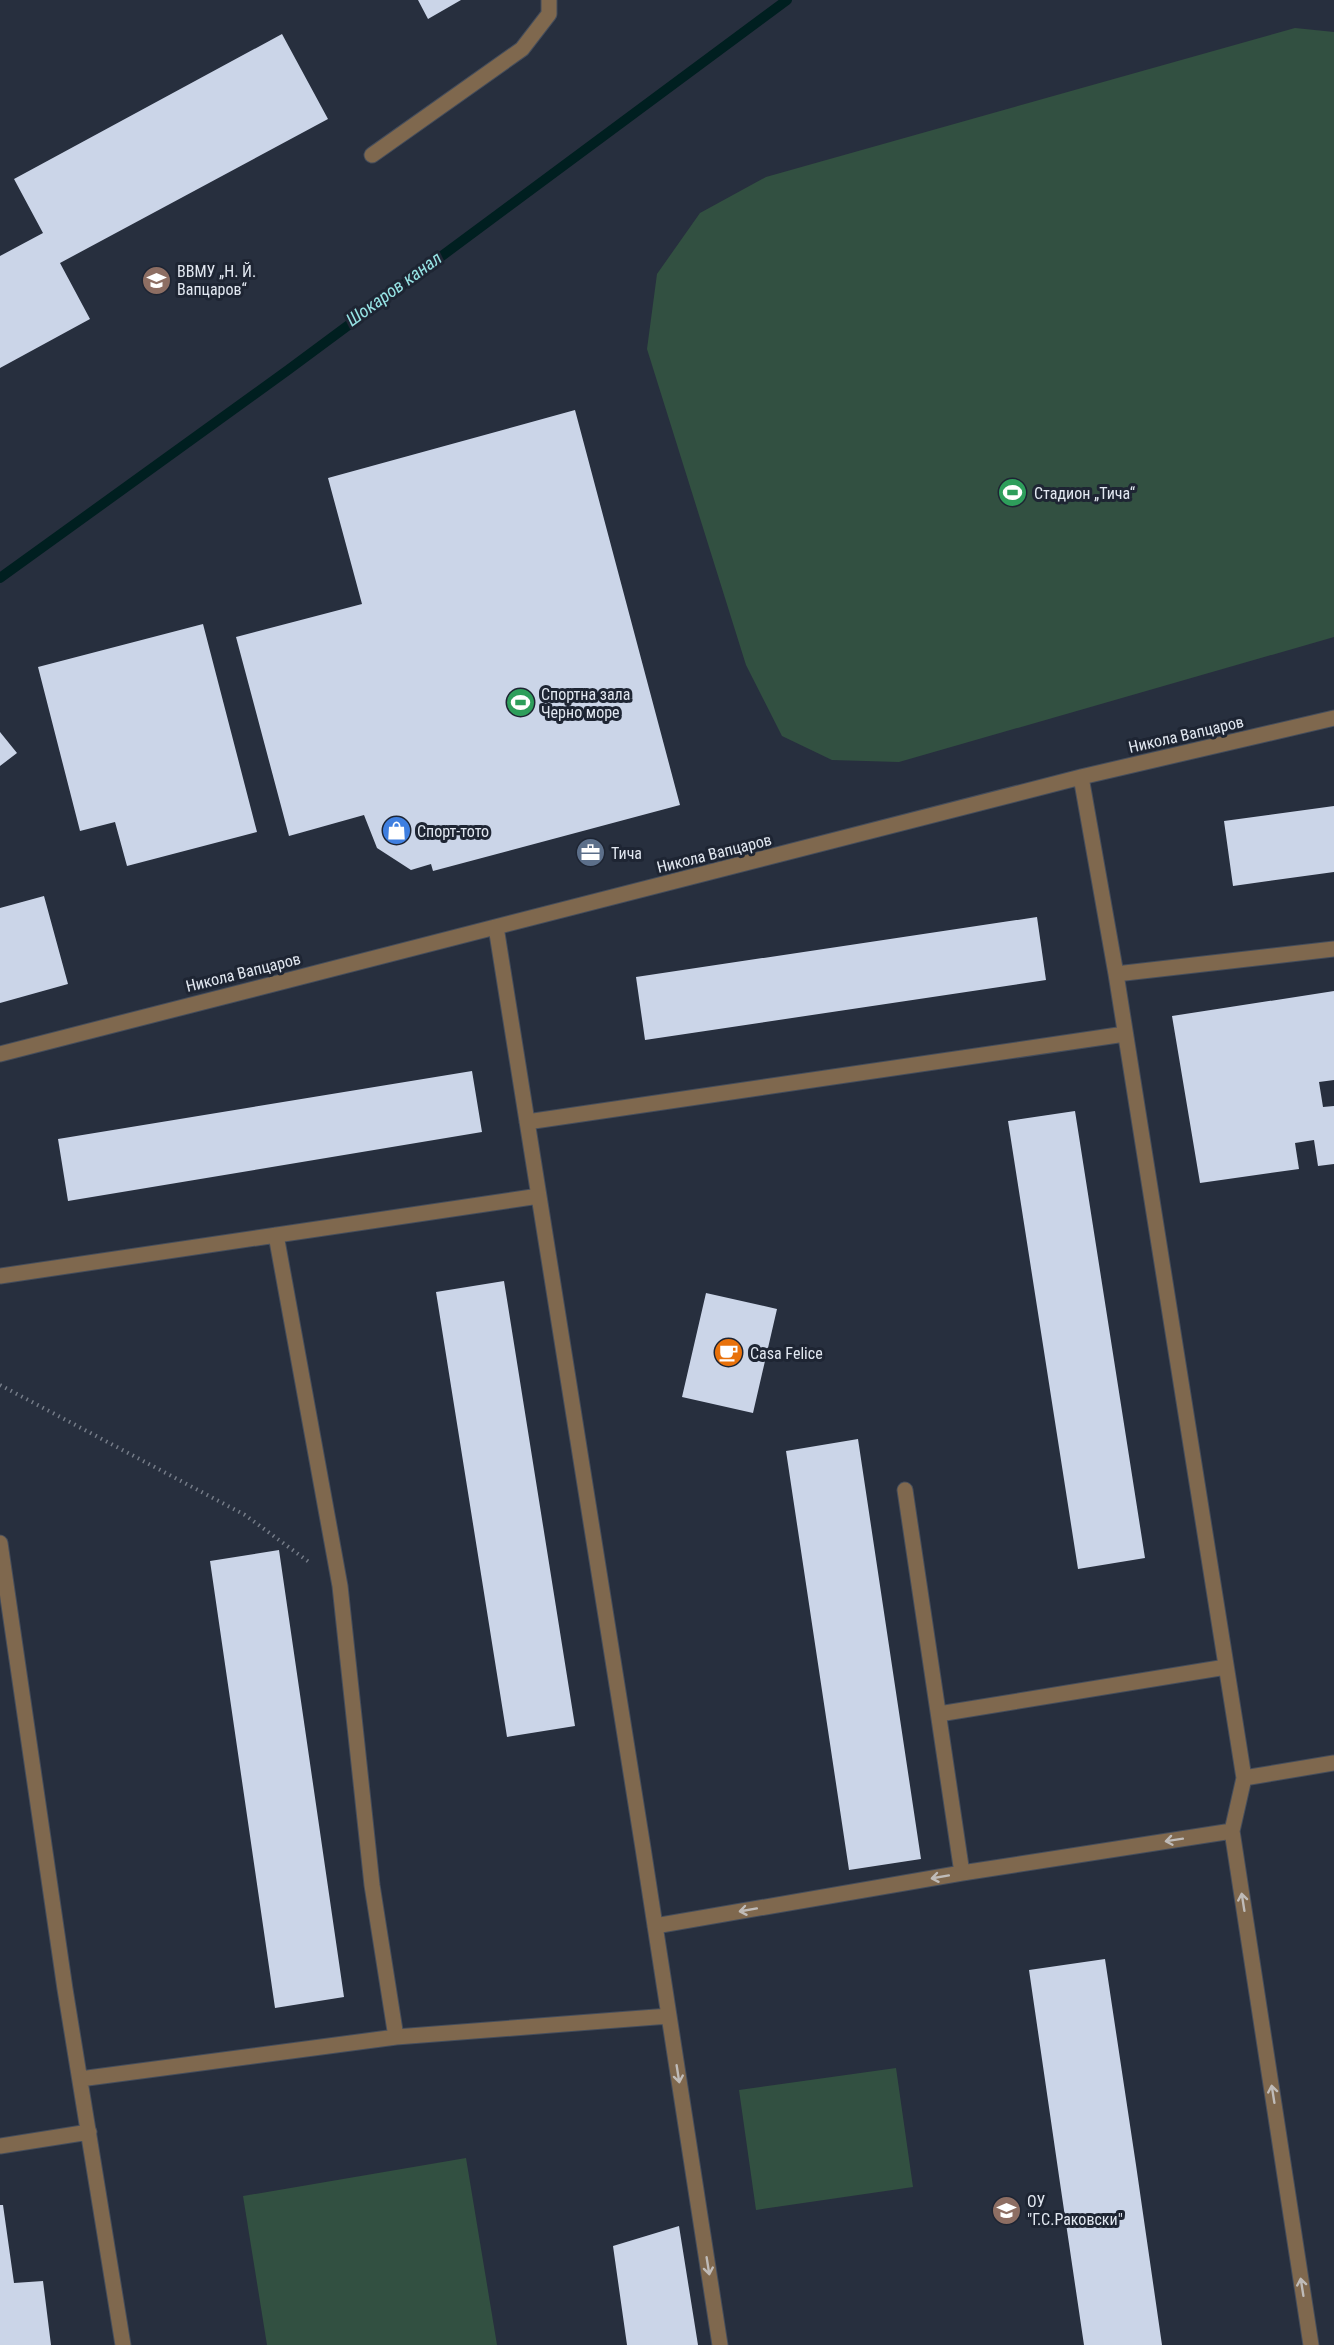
<svg xmlns="http://www.w3.org/2000/svg" width="1334" height="2345" font-family="'Roboto Condensed',sans-serif">
<rect width="100%" height="100%" fill="#272f3e"/>
<path fill="#325041" d="M 1295,28 L 1334,32 L 1334,637 L 899,762 L 832,760 L 782,736 L 746,665 L 647,349 L 657,274 L 700,213 L 766,177 Z
M 896,2068 L 913,2187 L 756,2210 L 739,2090 Z
M 466,2158 L 497,2345 L 267,2345 L 243,2196 Z"/>
<g fill="none" stroke-linecap="round" stroke-linejoin="round">
<path stroke="#001f20" stroke-width="10" d="M 0,578 L 288,370 L 787,0"/>
</g>
<path fill="#cbd5e8" d="M 418,0 L 461,0 L 428,19 Z
M 282,34 L 328,119 L 60,263 L 90,319 L 0,368 L 0,256 L 43,233 L 14,179 Z
M 575,410 L 680,805 L 433,871 L 431,864 L 411,870 L 377,848 L 364,815 L 289,836 L 236,637 L 362,604 L 328,478 Z
M 203,624 L 257,832 L 127,866 L 115,822 L 80,831 L 38,667 Z
M 0,732 L 17,753 L 0,766 Z
M 1334,806 L 1334,872 L 1233,886 L 1224,821 Z
M 44,896 L 68,984 L 0,1003 L 0,908 Z
M 1037,917 L 1046,980 L 645,1040 L 636,977 Z
M 1334,991 L 1334,1080 L 1319,1082 L 1323,1107 L 1334,1106 L 1334,1164 L 1318,1166 L 1314,1140 L 1295,1143 L 1299,1169 L 1200,1183 L 1172,1016 Z
M 472,1071 L 482,1132 L 68,1201 L 58,1139 Z
M 1075,1111 L 1145,1558 L 1078,1569 L 1008,1121 Z
M 504,1281 L 575,1726 L 507,1737 L 436,1292 Z
M 706,1293 L 777,1309 L 753,1413 L 682,1397 Z
M 858,1439 L 921,1859 L 849,1870 L 786,1451 Z
M 279,1550 L 344,1997 L 275,2008 L 210,1561 Z
M 1105,1959 L 1136,2165 L 1162,2345 L 1084,2345 L 1060,2183 L 1029,1970 Z
M 0,2205 L 3,2205 L 14,2283 L 43,2281 L 51,2345 L 0,2345 Z
M 679,2226 L 698,2345 L 627,2345 L 613,2246 Z"/>
<g fill="none" stroke-linecap="round" stroke-linejoin="round">
<defs>
<path id="minor" d="M 372,155 L 522,49 L 549,14 L 549,0
M 1081,777 L 1116,974 L 1244,1778
M 496,927 L 643,1848 L 720,2345
M 1116,974 L 1334,949
M 0,1054 L 1081,777 L 1334,718
M 527,1122 L 1125,1034
M 276,1235 L 340,1586 L 372,1885 L 396,2037
M 0,1276 L 539,1196
M 905,1490 L 962,1873
M 0,1543 L 65,1989 L 123,2345
M 939,1714 L 1226,1667
M 655,1926 L 962,1873 L 1232,1831
M 80,2079 L 396,2037 L 669,2016
M 0,2146 L 89,2132
M 1311,2345 L 1232,1831 L 1244,1778 L 1334,1763"/>
</defs>
<use href="#minor" stroke="#454d5b" stroke-width="17"/>
<path stroke="#757c88" stroke-width="4" stroke-dasharray="1.5 4.5" stroke-linecap="butt" d="M 0,1385 L 245,1515 L 309,1562"/>
<use href="#minor" stroke="#7f684e" stroke-width="15"/>
</g>
<defs><path id="oneway-shaft" d="M-6 0H5M1.5-3L5.5 0L1.5 3" fill="none" stroke-width="1.6" stroke-linecap="round" stroke-linejoin="round" transform="scale(1.5)"/></defs>
<g stroke="#bfbbb8">
<use href="#oneway-shaft" transform="translate(1174 1840) rotate(171)"/>
<use href="#oneway-shaft" transform="translate(940 1877) rotate(170)"/>
<use href="#oneway-shaft" transform="translate(1243 1902) rotate(-99)"/>
<use href="#oneway-shaft" transform="translate(748 1910) rotate(170)"/>
<use href="#oneway-shaft" transform="translate(678 2074) rotate(81)"/>
<use href="#oneway-shaft" transform="translate(1273 2094) rotate(-99)"/>
<use href="#oneway-shaft" transform="translate(708 2266) rotate(81)"/>
<use href="#oneway-shaft" transform="translate(1302 2287) rotate(-99)"/>
</g>
<defs>
<symbol id="university-disc" viewBox="-11 -11 22 22"><circle r="9.5" fill="#8d6e63" stroke="#1e2533"/><path d="M0-5L7-2L0 1L-7-2ZM-4 1L0 2.5L4 1V4Q0 6-4 4Z" fill="#fff"/></symbol>
<symbol id="stadium-disc" viewBox="-11 -11 22 22"><circle r="9.5" fill="#2e9e5b" stroke="#1e2533"/><path d="M0-5a6.5 5 0 1 0 0 10a6.5 5 0 1 0 0-10ZM-3.5-1.8h7v3.6h-7Z" fill="#fff"/></symbol>
<symbol id="shop-disc" viewBox="-11 -11 22 22"><circle r="9.5" fill="#3f7fe0" stroke="#1e2533"/><path d="M-5-2.5h2.3a2.7 3.5 0 0 1 5.4 0H5L5.5 6h-11ZM-1.5-2.5h3a1.5 2.3 0 0 0-3 0Z" fill="#fff"/></symbol>
<symbol id="office-disc" viewBox="-11 -11 22 22"><circle r="9.5" fill="#5c6f8a" stroke="#1e2533"/><path d="M-6-3h4V-5.5h4V-3h4V5H-6ZM-1-4.5V-3h2v-1.5ZM-6 0V1H6V0Z" fill="#fff"/></symbol>
<symbol id="cafe-disc" viewBox="-11 -11 22 22"><circle r="9.5" fill="#e8710a" stroke="#1e2533"/><path d="M-5.5-4.5H6V0H3Q3 3.5 0 3.5H-2.5Q-5.5 3.5-5.5 0ZM3-3.2v2h1.7v-2ZM-6 4.5H4V6H-6Z" fill="#fff"/></symbol>
<symbol id="school-disc" viewBox="-11 -11 22 22"><circle r="9.5" fill="#8d6e63" stroke="#1e2533"/><path d="M0-5L7-2L0 1L-7-2ZM-4 1L0 2.5L4 1V4Q0 6-4 4Z" fill="#fff"/></symbol>
</defs>
<g fill-rule="evenodd">
<use href="#university-disc" x="140" y="264" width="33" height="33"/>
<use href="#stadium-disc" x="996" y="476" width="33" height="33"/>
<use href="#stadium-disc" x="504" y="686" width="33" height="33"/>
<use href="#shop-disc" x="380" y="814" width="33" height="33"/>
<use href="#office-disc" x="574" y="836" width="33" height="33"/>
<use href="#cafe-disc" x="712" y="1336" width="33" height="33"/>
<use href="#school-disc" x="990" y="2194" width="33" height="33"/>
</g>
<g text-anchor="middle" stroke-width="6" stroke-linejoin="round" paint-order="stroke">
<g font-size="16" fill="#e2e8f1" stroke="#1e2533" text-anchor="start">
<text x="177" y="277">ВВМУ „Н. Й.<tspan x="177" dy="18">Вапцаров“</tspan></text>
<text x="1034" y="499">Стадион „Тича“</text>
<text x="541" y="700">Спортна зала<tspan x="541" dy="18">Черно море</tspan></text>
<text x="417" y="837">Спорт-тото</text>
<text x="611" y="859">Тича</text>
<text x="750" y="1359">Casa Felice</text>
<text x="1027" y="2207">ОУ<tspan x="1027" dy="18">"Г.С.Раковски"</tspan></text>
</g>
<g font-size="16" fill="#e2e8f1" stroke="#1e2533">
<text transform="translate(1186 734) rotate(-13)" y="6">Никола Вапцаров</text>
<text transform="translate(714 853) rotate(-14)" y="6">Никола Вапцаров</text>
<text transform="translate(243 972) rotate(-14)" y="6">Никола Вапцаров</text>
</g>
<g font-size="18" font-style="italic" fill="#97e4e5" stroke="#1e2533">
<text transform="translate(394 289) rotate(-36)" y="6">Шокаров канал</text>
</g>
</g>
</svg>
